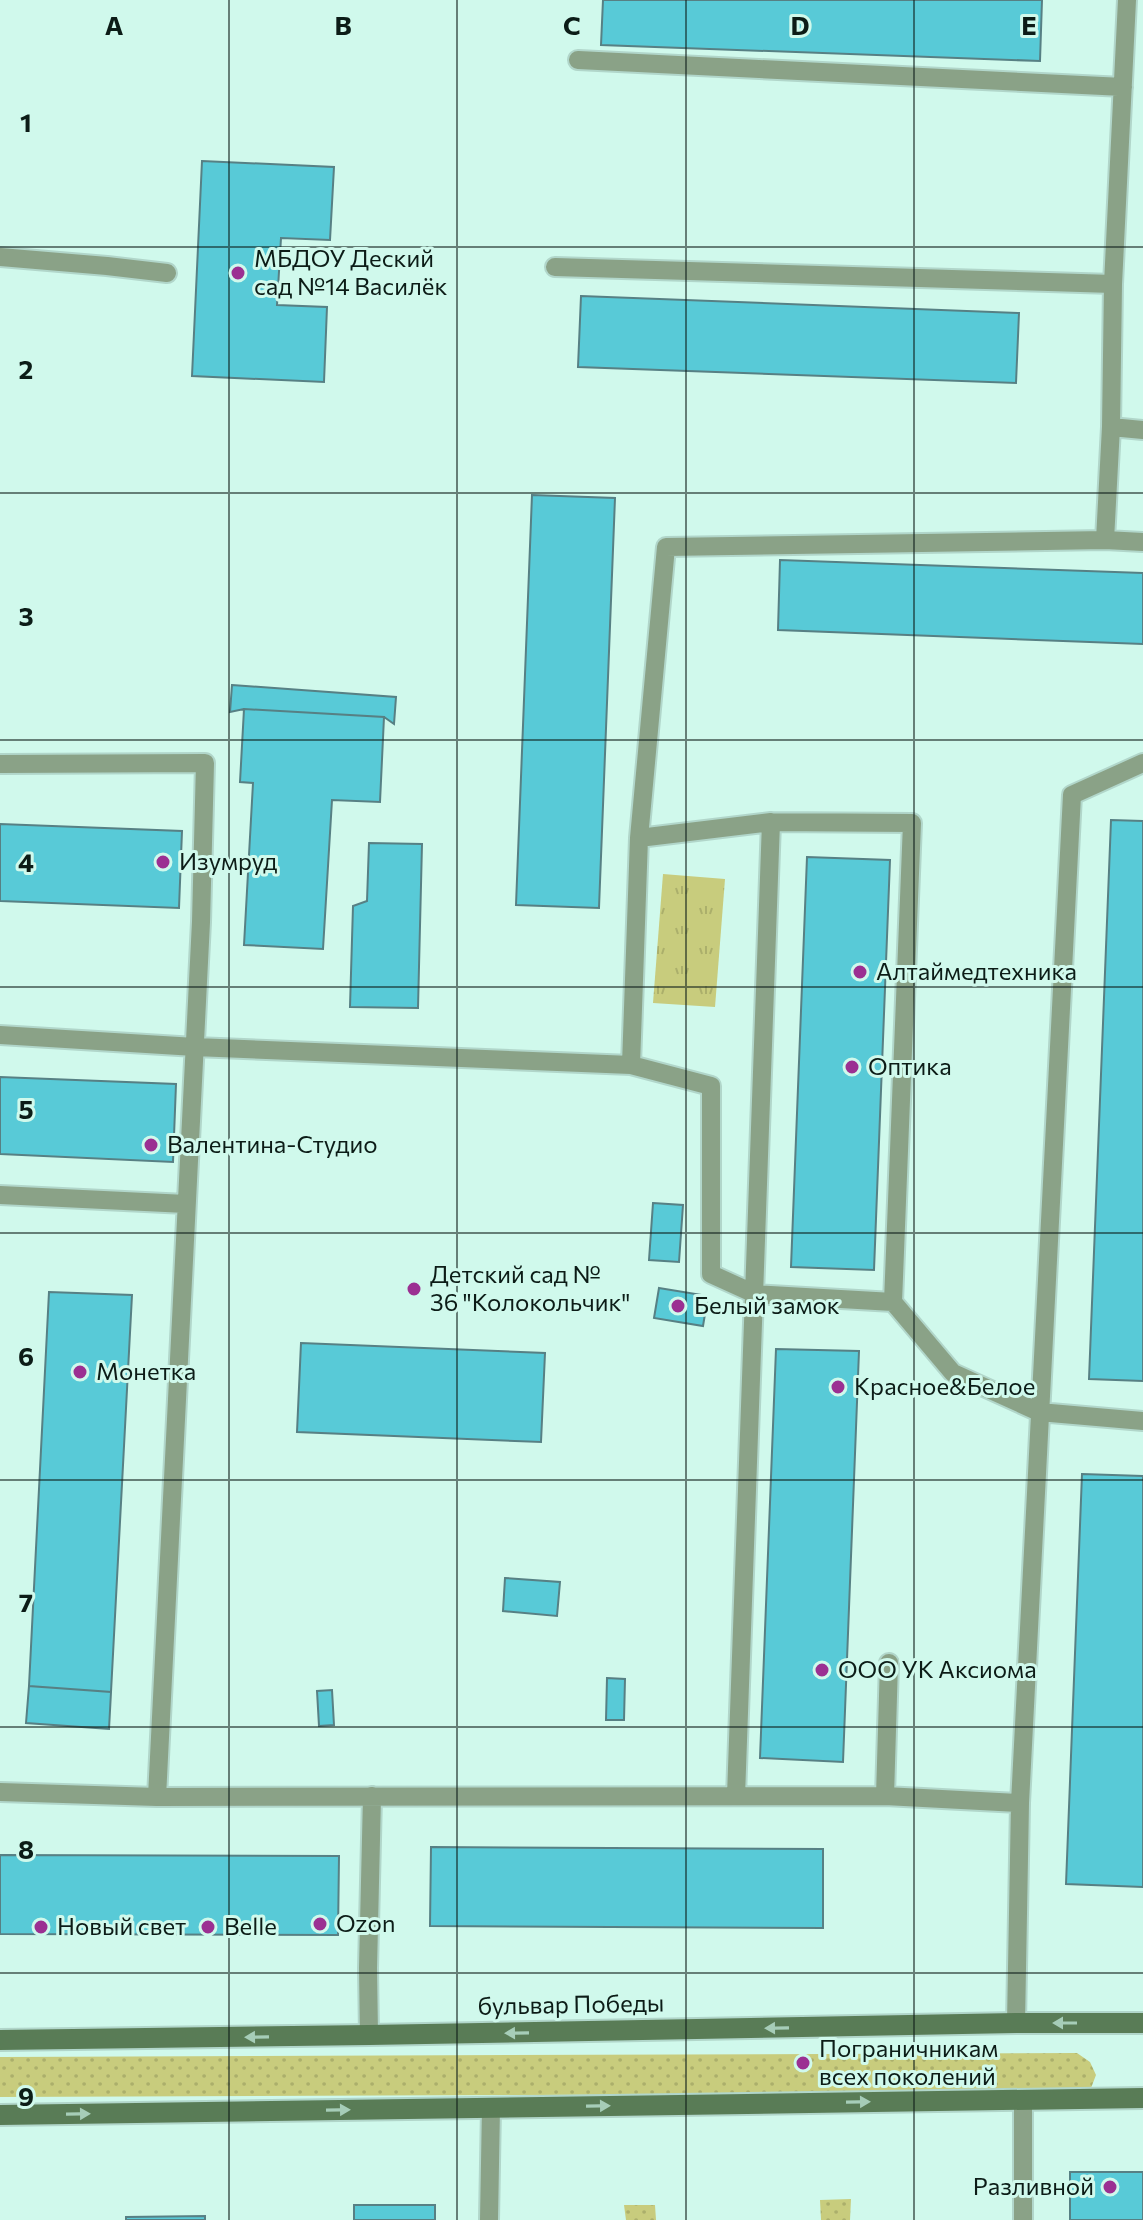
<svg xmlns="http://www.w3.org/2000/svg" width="1143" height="2220" font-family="Commissioner,sans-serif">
<defs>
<pattern id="grass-dots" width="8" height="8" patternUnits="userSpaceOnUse" patternTransform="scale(2)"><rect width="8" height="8" fill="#c8cc7d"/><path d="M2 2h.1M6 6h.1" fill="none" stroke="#abaf6b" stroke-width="1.8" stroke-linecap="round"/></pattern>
<pattern id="park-tufts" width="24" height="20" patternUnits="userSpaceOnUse" patternTransform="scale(2)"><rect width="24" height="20" fill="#c8cc7d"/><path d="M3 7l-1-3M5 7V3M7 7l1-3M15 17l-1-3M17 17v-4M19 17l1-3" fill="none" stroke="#abaf6b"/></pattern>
</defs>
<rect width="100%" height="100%" fill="#d0f9ec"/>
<path fill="url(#grass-dots)" d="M 1077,2053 L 1090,2062 L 1096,2075 L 1091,2088 L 1077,2093 L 0,2097 L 0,2057 Z
M 851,2199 L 850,2220 L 821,2220 L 820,2200 Z
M 624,2205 L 655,2205 L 656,2220 L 626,2220 Z"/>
<path fill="url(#park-tufts)" d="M 663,874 L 725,879 L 715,1007 L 653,1003 Z"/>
<path fill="#58cad7" stroke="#578084" stroke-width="2" d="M 603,0 L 1042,0 L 1040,61 L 601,45 Z
M 202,161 L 334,167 L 330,240 L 281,238 L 277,305 L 327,307 L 324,382 L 192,376 Z
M 581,296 L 1019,313 L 1016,383 L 578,367 Z
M 532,495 L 615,498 L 599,908 L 516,905 Z
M 780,560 L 1143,573 L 1143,644 L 778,630 Z
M 232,685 L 396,697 L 394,724 L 384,717 L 244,709 L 230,712 Z
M 244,709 L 384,717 L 380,802 L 332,800 L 323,949 L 244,945 L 253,783 L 240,782 Z
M 1111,820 L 1143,821 L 1143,1381 L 1089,1379 Z
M 0,824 L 182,831 L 179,908 L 0,901 Z
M 369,843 L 422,844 L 418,1008 L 350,1007 L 353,906 L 367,901 Z
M 807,857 L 890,860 L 874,1270 L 791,1267 Z
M 0,1077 L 176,1084 L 173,1162 L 0,1154 Z
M 653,1203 L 683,1205 L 679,1262 L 649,1260 Z
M 659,1288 L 708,1296 L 703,1326 L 654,1318 Z
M 49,1292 L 132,1295 L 111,1692 L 29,1686 Z
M 301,1343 L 545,1353 L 541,1442 L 297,1432 Z
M 776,1349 L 859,1351 L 843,1762 L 760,1758 Z
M 1082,1474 L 1143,1476 L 1143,1887 L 1066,1884 Z
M 505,1578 L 560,1582 L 557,1616 L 503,1611 Z
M 607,1678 L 625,1679 L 624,1720 L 606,1720 Z
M 29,1686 L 111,1692 L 109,1729 L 26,1723 Z
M 332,1690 L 334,1725 L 319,1726 L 317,1691 Z
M 431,1847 L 823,1849 L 823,1928 L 430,1926 Z
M 0,1855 L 339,1856 L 338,1935 L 0,1934 Z
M 1070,2172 L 1143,2172 L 1143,2220 L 1070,2220 Z
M 354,2205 L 435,2205 L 435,2220 L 354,2220 Z
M 205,2216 L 205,2220 L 126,2220 L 126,2217 Z"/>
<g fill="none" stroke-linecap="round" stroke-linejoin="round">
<defs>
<path id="lane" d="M 578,60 L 1123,87
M 0,257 L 107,266 L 167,273
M 555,267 L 1113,284
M 1111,427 L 1143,430
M 1105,540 L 1143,542
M 0,764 L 205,763 L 201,922 L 157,1797
M 0,1035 L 195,1047 L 631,1065 L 711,1086 L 711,1274 L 755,1294 L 893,1302 L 953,1373 L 1039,1412 L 1143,1421
M 631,1065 L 639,838
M 0,1195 L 186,1204
M 893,1302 L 912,823 L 771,822 L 639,838 L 666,547 L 1105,540 L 1111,427 L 1113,284 L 1127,0
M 0,1792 L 157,1797 L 885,1796 L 1020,1803
M 736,1796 L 771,822
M 885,1796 L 889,1663
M 1016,2023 L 1020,1803 L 1072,795 L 1143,763
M 369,2035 L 368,1968 L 372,1796
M 489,2220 L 491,2107
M 1023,2220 L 1023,2100"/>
<path id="secondary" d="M 0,2040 L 369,2035 L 1016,2023 L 1143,2023
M 0,2115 L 1143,2098"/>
</defs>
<use href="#lane" stroke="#b1d6ca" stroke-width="22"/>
<use href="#secondary" stroke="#b1d6ca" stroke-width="24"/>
<use href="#lane" stroke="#8aa287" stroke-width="18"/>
<use href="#secondary" stroke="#597c56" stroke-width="20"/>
</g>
<defs><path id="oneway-solid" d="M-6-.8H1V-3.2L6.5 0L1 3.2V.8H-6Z" transform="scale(2)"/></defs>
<g fill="#a6cdb8">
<use href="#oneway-solid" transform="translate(1065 2023) rotate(-180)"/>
<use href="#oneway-solid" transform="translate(777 2028) rotate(179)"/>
<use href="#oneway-solid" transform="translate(517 2033) rotate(179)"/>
<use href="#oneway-solid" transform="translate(257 2037) rotate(179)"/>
<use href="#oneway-solid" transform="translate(858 2102) rotate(-1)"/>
<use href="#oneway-solid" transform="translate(598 2106) rotate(-1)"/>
<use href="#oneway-solid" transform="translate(338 2110) rotate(-1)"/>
<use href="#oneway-solid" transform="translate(78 2114) rotate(-1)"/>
</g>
<path fill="none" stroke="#0c1c17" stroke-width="2" stroke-opacity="0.55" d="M 229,0 L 229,2220M 457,0 L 457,2220M 686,0 L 686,2220M 914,0 L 914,2220M 0,247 L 1143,247M 0,493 L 1143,493M 0,740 L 1143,740M 0,987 L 1143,987M 0,1233 L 1143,1233M 0,1480 L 1143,1480M 0,1727 L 1143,1727M 0,1973 L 1143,1973"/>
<g fill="#9b3092" stroke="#d0f9ec" stroke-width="3">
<circle cx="238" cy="273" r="8"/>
<circle cx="163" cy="862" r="8"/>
<circle cx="860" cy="972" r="8"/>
<circle cx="852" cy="1067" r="8"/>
<circle cx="151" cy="1145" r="8"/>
<circle cx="414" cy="1289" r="8"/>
<circle cx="678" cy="1306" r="8"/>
<circle cx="80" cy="1372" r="8"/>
<circle cx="838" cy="1387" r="8"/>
<circle cx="822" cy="1670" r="8"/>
<circle cx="320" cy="1924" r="8"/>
<circle cx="41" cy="1927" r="8"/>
<circle cx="208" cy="1927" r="8"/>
<circle cx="803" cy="2063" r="8"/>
<circle cx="1110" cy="2187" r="8"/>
</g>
<g text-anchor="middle" stroke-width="6" stroke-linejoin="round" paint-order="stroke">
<g font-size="24" fill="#0c1c17" stroke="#d0f9ec" text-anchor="start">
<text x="254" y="267">МБДОУ Деский<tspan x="254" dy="28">сад №14 Василёк</tspan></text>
<text x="179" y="870">Изумруд</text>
<text x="876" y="980">Алтаймедтехника</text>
<text x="868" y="1075">Оптика</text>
<text x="167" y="1153">Валентина-Студио</text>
<text x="430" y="1283">Детский сад №<tspan x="430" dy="28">36 "Колокольчик"</tspan></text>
<text x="694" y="1314">Белый замок</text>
<text x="96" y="1380">Монетка</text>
<text x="854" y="1395">Красное&amp;Белое</text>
<text x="838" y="1678">ООО УК Аксиома</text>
<text x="336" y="1932">Ozon</text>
<text x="57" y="1935">Новый свет</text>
<text x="224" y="1935">Belle</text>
<text x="819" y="2057">Пограничникам<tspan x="819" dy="28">всех поколений</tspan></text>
<text x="1094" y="2195" text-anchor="end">Разливной</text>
</g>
<g font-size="24" fill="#0c1c17" stroke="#d0f9ec">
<text transform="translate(571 2005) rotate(-1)" y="8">бульвар Победы</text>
</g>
</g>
<g font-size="26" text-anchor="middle" font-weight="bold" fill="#0c1c17" stroke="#d0f9ec" stroke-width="6" stroke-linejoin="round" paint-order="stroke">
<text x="114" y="35">A</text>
<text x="343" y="35">B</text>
<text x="572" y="35">C</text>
<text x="800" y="35">D</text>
<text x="1029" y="35">E</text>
<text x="26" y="132">1</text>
<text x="26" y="379">2</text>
<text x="26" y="626">3</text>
<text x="26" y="872">4</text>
<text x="26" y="1119">5</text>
<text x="26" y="1366">6</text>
<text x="26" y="1612">7</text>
<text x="26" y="1859">8</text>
<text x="26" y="2106">9</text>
</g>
</svg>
